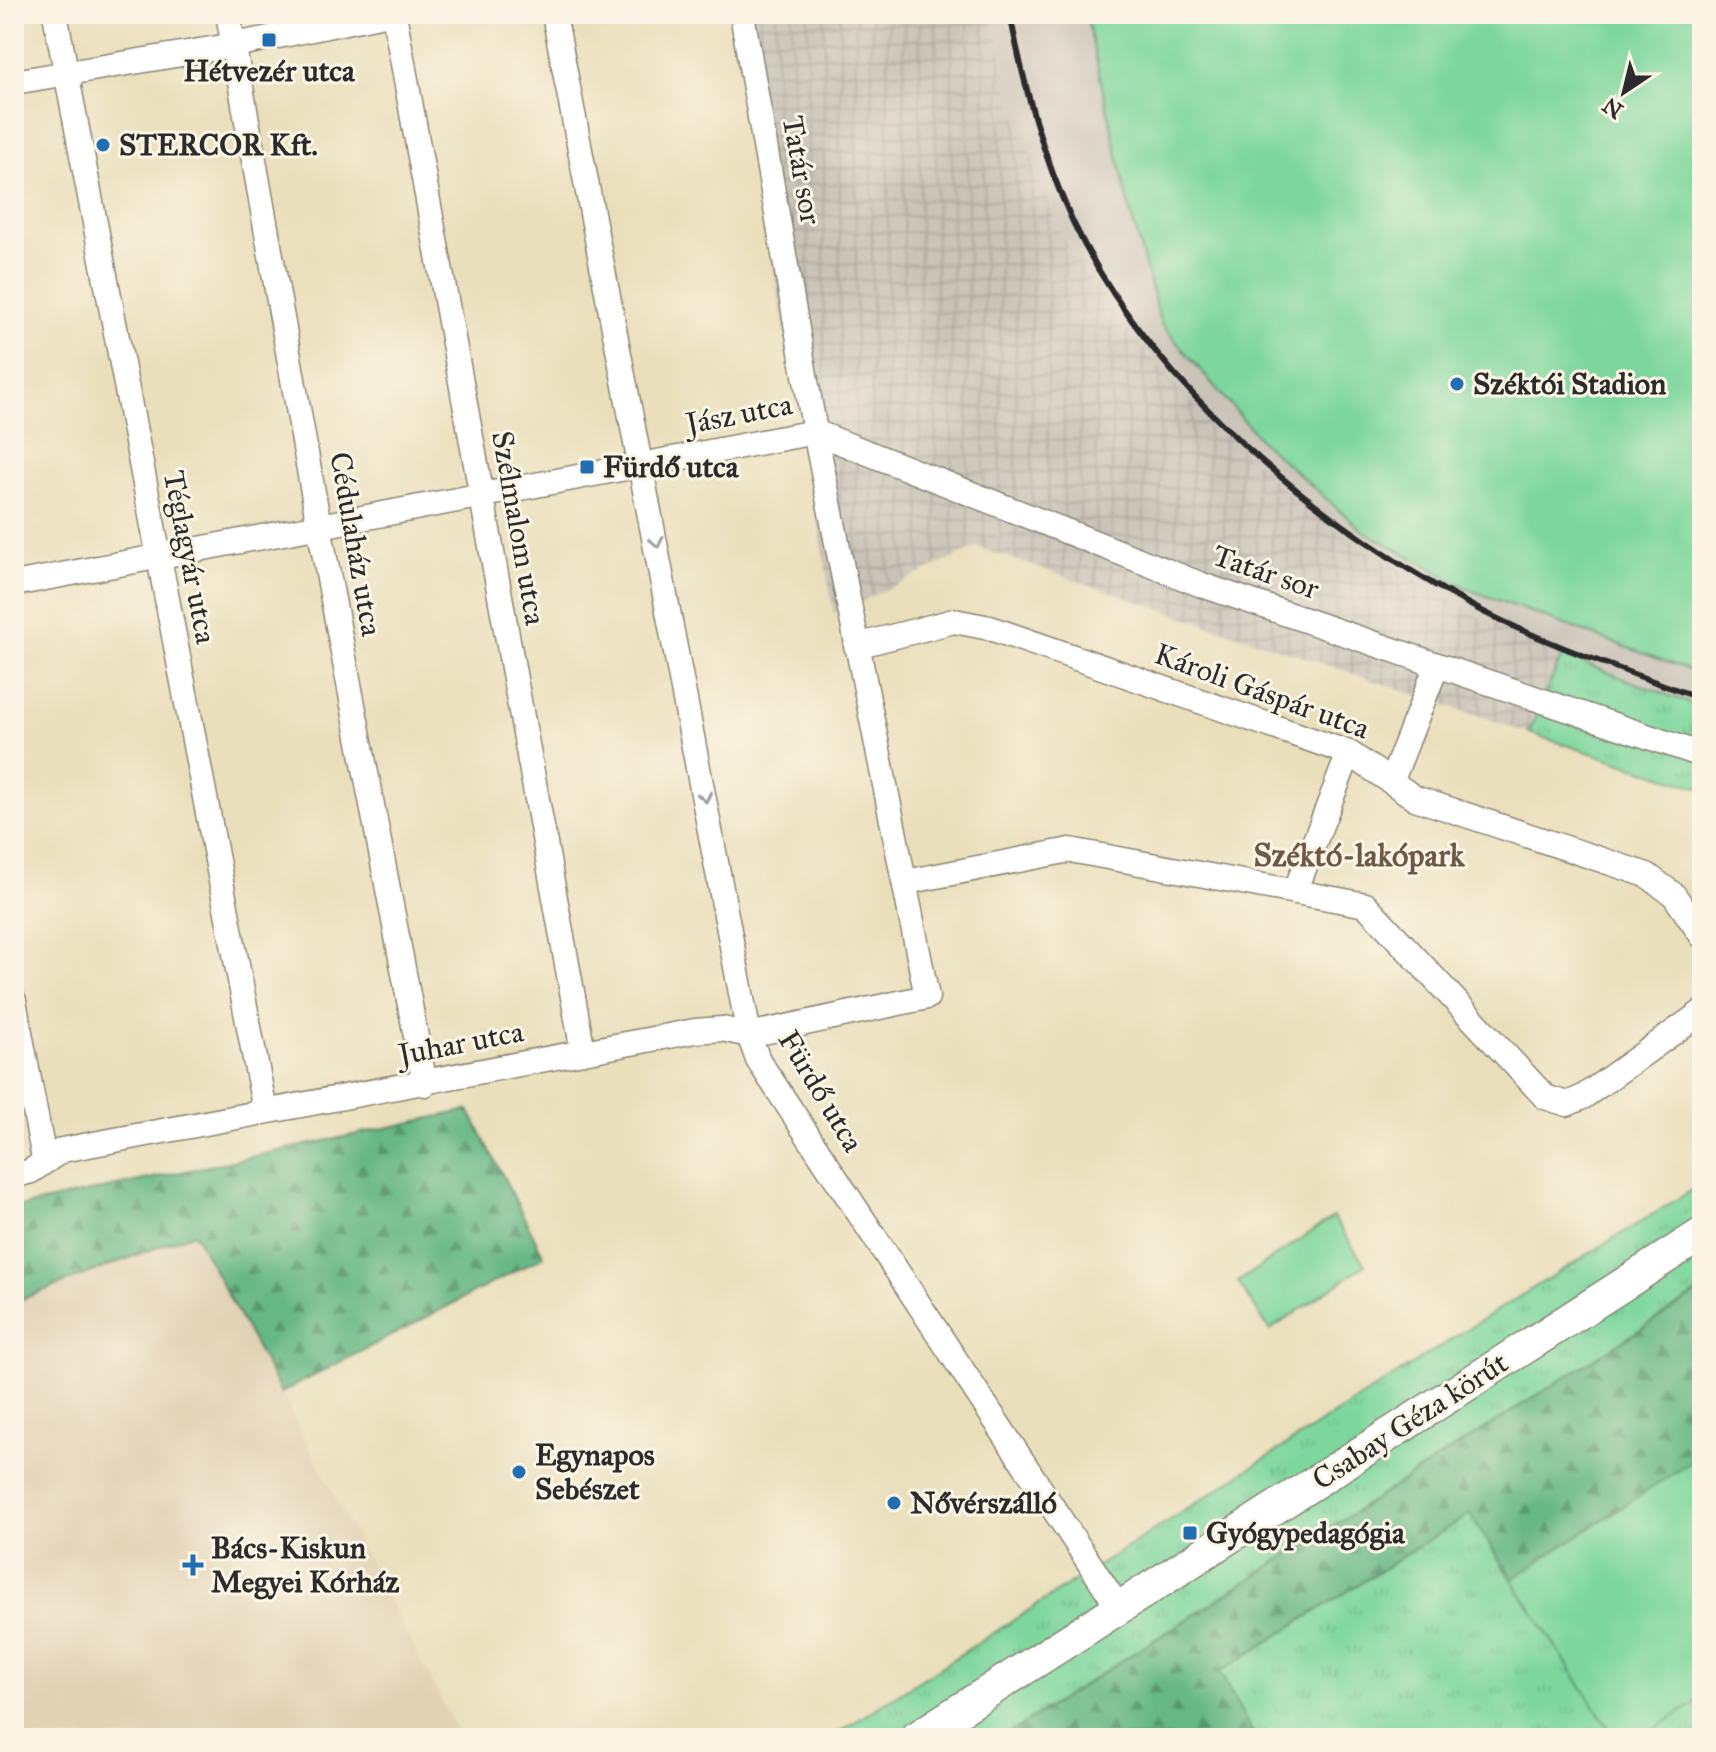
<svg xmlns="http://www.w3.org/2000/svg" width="1716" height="1752" font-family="'IM FELL Great Primer',serif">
<defs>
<pattern id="industrial-grid" width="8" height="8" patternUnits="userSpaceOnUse" patternTransform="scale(2)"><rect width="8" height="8" fill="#c9c3b8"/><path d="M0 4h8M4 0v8" fill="none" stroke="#ada89e"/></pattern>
<pattern id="grass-tufts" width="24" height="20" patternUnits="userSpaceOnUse" patternTransform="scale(2)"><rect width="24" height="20" fill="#7dd79d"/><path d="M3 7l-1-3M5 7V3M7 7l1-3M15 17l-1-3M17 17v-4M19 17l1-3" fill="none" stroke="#6cb987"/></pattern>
<pattern id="forest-firs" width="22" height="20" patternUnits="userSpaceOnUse" patternTransform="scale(2)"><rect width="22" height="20" fill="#66b884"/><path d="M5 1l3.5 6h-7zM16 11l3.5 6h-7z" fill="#54966c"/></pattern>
</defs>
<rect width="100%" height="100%" fill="#fcf5e5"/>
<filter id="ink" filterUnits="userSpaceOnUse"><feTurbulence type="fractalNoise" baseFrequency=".0125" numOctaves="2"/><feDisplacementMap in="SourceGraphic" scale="16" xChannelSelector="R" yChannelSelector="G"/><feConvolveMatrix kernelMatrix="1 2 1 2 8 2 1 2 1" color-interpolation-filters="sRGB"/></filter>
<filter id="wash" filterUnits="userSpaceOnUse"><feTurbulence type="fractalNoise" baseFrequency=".006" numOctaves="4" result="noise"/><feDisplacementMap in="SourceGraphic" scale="32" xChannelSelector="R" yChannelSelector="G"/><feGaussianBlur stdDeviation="1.8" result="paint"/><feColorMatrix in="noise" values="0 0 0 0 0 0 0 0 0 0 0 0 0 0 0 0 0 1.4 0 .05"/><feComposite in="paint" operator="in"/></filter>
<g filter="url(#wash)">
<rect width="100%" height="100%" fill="#eadfbb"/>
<path fill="#e1d2b4" d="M 194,1233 L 281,1393 L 461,1738 L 14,1738 L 14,1302 Z"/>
<path fill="url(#industrial-grid)" d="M 730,14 L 992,14 L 1014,109 L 1060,233 L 1123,324 L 1172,382 L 1301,504 L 1357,544 L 1472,612 L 1562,655 L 1529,733 L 977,547 L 834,614 Z"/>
<path fill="#c9c3b8" d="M 992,14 L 1086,14 L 1129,206 L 1161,324 L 1264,444 L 1363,531 L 1473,591 L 1702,675 L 1702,708 L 1562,655 L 1472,612 L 1357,544 L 1301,504 L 1218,429 L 1172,382 L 1123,324 L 1060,233 L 1014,109 Z"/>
<path fill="url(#grass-tufts)" stroke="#548164" stroke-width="2" d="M 1562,655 L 1702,708 L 1702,789 L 1529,733 Z
M 1702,1184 L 1702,1290 L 1001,1738 L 830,1738 L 1475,1324 Z
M 1702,1455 L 1702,1738 L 1244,1738 L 1251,1732 L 1219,1672 L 1470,1514 L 1512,1578 Z"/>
<path fill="url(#forest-firs)" stroke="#487258" stroke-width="2" d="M 469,1110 L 544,1256 L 281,1393 L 194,1233 L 14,1302 L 14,1208 Z
M 1702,1290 L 1702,1455 L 1512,1579 L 1470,1514 L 1220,1672 L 1252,1732 L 1244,1738 L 1001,1738 Z"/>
<path fill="#7dd79d" stroke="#548164" stroke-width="2" d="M 1086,14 L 1702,14 L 1702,675 L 1473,591 L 1363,531 L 1264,444 L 1161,324 L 1129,206 Z
M 1333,1217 L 1365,1265 L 1270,1330 L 1238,1282 Z
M 1702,1455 L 1702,1698 L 1641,1738 L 1615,1738 L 1512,1579 Z"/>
</g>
<g filter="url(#ink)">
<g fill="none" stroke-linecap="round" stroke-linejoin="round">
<defs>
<path id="street" d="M 55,14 L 265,1111
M 228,14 L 319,526 L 425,1084
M 394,14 L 583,1052
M 554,14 L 749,1035 L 758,1060 L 1119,1608
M 14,82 L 235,45 L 384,14
M 815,432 L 1202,585 L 1702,755
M 14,584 L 815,432
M 856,646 L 954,621 L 990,628 L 1349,753 L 1415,798 L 1647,875 L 1674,895 L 1702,936
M 1392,780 L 1437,665
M 906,882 L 1070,850 L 1366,905 L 1545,1097 L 1567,1104 L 1583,1097 L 1702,1012
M 1295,892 L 1349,753
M 14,1001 L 44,1159
M 14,1176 L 31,1171 L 62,1150 L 695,1031 L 722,1029 L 749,1035 L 927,997 L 815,432 L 742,14"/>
<path id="secondary" d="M 916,1738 L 1702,1234"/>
</defs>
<use href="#street" stroke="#8a8573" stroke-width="27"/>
<use href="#secondary" stroke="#8a8573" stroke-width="35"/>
<use href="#street" stroke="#fff" stroke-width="24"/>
<use href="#secondary" stroke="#fff" stroke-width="32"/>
<path stroke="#2b2b2b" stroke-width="6" d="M 1010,14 C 1024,86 1042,155 1073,222 C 1152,388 1318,524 1478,609 C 1549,646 1627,671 1702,699"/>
</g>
<defs><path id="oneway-chevron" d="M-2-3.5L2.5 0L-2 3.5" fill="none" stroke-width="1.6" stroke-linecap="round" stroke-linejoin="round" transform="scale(2)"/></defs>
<g stroke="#a0a0a0">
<use href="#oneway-chevron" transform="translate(657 542) rotate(79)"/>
<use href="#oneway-chevron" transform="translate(705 797) rotate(79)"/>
</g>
</g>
<g fill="#1f6fb2" stroke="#fcf5e5" stroke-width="3">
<rect x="261" y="32" width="16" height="16" rx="4"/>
<circle cx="103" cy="145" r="8"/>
<circle cx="1457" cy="384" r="8"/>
<rect x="579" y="459" width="16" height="16" rx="4"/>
<circle cx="519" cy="1472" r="8"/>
<circle cx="894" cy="1503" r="8"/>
<rect x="1182" y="1525" width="16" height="16" rx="4"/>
<path d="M189 1553h8v8h8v8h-8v8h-8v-8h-8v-8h8z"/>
</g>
<g text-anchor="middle" stroke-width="6" stroke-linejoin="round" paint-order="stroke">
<g font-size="30" font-weight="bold" fill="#2b2b2b" stroke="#fcf5e5" text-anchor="start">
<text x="269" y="81" text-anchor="middle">Hétvezér utca</text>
<text x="119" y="155">STERCOR Kft.</text>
<text x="1473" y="394">Széktói Stadion</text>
<text x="603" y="477">Fürdő utca</text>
<text x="535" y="1465">Egynapos<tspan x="535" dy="34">Sebészet</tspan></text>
<text x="910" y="1513">Nővérszálló</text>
<text x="1206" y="1543">Gyógypedagógia</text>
<text x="211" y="1558">Bács-Kiskun<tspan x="211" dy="34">Megyei Kórház</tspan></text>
</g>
<g font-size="30" fill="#2b2b2b" stroke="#fcf5e5">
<text transform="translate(802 170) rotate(80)" y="10">Tatár sor</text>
<text transform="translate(739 414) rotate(-11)" y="10">Jász utca</text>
<text transform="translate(519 528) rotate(80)" y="10">Szélmalom utca</text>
<text transform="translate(356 544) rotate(80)" y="10">Cédulaház utca</text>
<text transform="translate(190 557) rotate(79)" y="10">Téglagyár utca</text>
<text transform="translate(1266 572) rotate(19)" y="10">Tatár sor</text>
<text transform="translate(1262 691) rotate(20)" y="10">Károli Gáspár utca</text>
<text transform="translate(461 1043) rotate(-11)" y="10">Juhar utca</text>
<text transform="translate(821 1091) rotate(59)" y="10">Fürdő utca</text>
<text transform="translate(1410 1421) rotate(-33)" y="10">Csabay Géza körút</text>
</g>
<g font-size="32" font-weight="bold" fill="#6e5846" stroke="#fcf5e5">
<text x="1359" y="866">Széktó-lakópark</text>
</g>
</g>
<rect width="1716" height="1752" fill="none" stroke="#fcf5e5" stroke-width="48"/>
<g transform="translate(1624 92) rotate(215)" stroke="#fcf5e5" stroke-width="6" paint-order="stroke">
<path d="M0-6L14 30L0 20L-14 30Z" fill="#2b2b2b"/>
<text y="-12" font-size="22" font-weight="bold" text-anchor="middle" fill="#2b2b2b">N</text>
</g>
</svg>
